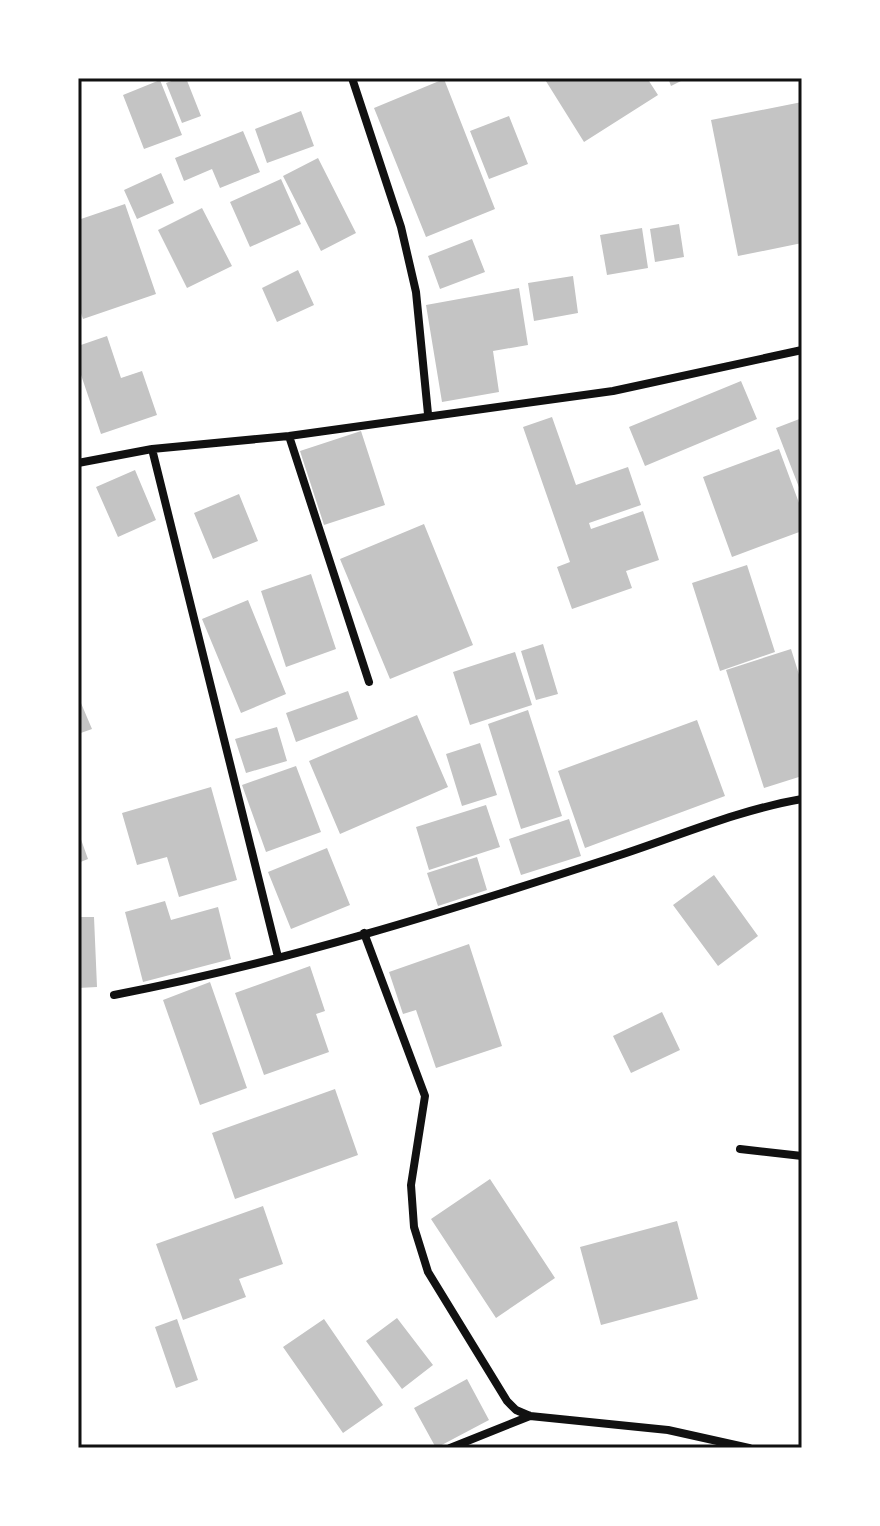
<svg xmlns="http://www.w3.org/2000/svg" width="880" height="1526" font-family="'Archivo Narrow',sans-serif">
<rect width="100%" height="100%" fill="#fff"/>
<path fill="#c4c4c4" d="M 180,78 L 186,78 L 201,116 L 182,123 L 166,83 Z
M 544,78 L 647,78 L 658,95 L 584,142 Z
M 668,78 L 687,78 L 671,86 Z
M 444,79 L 495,209 L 426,237 L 374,108 Z
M 160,80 L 182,135 L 144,149 L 123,95 Z
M 802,102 L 802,243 L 738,256 L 711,120 Z
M 301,111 L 314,146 L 267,163 L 255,129 Z
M 509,116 L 528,164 L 489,179 L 470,131 Z
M 243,131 L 260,172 L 220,188 L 212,169 L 184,181 L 175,158 Z
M 318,158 L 356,233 L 321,251 L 283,176 Z
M 161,173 L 174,203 L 137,219 L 124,190 Z
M 281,179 L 301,224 L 250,247 L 230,202 Z
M 125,204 L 156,294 L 83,319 L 78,304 L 78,220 Z
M 202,208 L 232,266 L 187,288 L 158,230 Z
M 679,224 L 684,257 L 655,262 L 650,229 Z
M 642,228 L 648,268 L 607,275 L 600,235 Z
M 472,239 L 485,272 L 440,289 L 428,256 Z
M 298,270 L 314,305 L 277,322 L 262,288 Z
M 573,276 L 578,313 L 534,321 L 528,283 Z
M 519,288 L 528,345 L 493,351 L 499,392 L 442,402 L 426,305 Z
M 107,336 L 121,378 L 142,371 L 157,415 L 101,434 L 78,366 L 78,346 Z
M 741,381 L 757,419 L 645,466 L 629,427 Z
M 552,417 L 576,485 L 628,467 L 641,505 L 589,523 L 591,529 L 643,511 L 659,560 L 626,571 L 632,588 L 572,609 L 557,567 L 570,562 L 523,427 Z
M 802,418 L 802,495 L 776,428 Z
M 361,431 L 385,505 L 324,525 L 300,451 Z
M 779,449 L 802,511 L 802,531 L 732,557 L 703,477 Z
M 135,470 L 156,520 L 118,537 L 96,487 Z
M 239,494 L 258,541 L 213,559 L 194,513 Z
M 424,524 L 473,645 L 390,679 L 340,559 Z
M 747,565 L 775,652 L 720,671 L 692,583 Z
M 311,574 L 336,649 L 286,667 L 261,591 Z
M 248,600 L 286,694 L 241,713 L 202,619 Z
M 543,644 L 558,694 L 536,700 L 521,651 Z
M 791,649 L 802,684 L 802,776 L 764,788 L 726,670 Z
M 515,652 L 532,705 L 470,725 L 453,672 Z
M 348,691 L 358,719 L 296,742 L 286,713 Z
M 78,696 L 92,729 L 78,734 Z
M 528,710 L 562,816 L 521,829 L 488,724 Z
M 417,715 L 448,787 L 340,834 L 309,761 Z
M 697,720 L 725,796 L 585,848 L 558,771 Z
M 277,727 L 287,761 L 246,773 L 235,739 Z
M 480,743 L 497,795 L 462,806 L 446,754 Z
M 296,766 L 321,832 L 266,852 L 242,785 Z
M 211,787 L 237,880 L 179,897 L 167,857 L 137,865 L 122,813 Z
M 486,805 L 500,847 L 429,870 L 416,827 Z
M 569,819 L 581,856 L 521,875 L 509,839 Z
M 78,831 L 88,859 L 78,863 Z
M 327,848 L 350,905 L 291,929 L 268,872 Z
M 477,857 L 487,890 L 438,906 L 427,873 Z
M 714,875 L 758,936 L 718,966 L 673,905 Z
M 165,901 L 171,920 L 218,907 L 231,959 L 143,982 L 125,912 Z
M 78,917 L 94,917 L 97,987 L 78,988 Z
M 469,944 L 502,1046 L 436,1068 L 416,1010 L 403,1014 L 389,972 Z
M 310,966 L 325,1011 L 316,1014 L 329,1052 L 264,1075 L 235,993 Z
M 210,982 L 247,1088 L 200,1105 L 163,1000 Z
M 662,1012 L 680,1050 L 631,1073 L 613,1036 Z
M 335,1089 L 358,1155 L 235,1199 L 212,1133 Z
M 490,1179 L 555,1278 L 496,1318 L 431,1219 Z
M 263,1206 L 283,1264 L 239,1279 L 246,1297 L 183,1320 L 156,1244 Z
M 677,1221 L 698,1299 L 601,1325 L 580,1247 Z
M 397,1318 L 433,1365 L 402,1389 L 366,1341 Z
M 177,1319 L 198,1380 L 176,1388 L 155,1327 Z
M 324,1319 L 383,1405 L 343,1433 L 283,1347 Z
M 467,1379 L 489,1420 L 436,1448 L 414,1408 Z"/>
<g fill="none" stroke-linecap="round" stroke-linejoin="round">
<path stroke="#111" stroke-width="8" d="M 352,78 L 401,227 L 416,292 L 428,414
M 289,436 L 369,682
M 152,449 L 278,957
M 78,463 L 152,449 L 289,436 L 613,391 L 802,350
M 364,933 L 425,1096 L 411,1185 L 414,1227 L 428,1272 L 507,1401 L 516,1410 L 530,1416 L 668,1430 L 749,1448
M 114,995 C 282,963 448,911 611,858 C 674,838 737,810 802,799
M 740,1149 L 802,1156
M 450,1448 L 530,1416"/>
</g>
<rect width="880" height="1526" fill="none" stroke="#ffffff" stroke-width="160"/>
<rect x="80" y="80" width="720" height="1366" fill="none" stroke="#111" stroke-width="3"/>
</svg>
